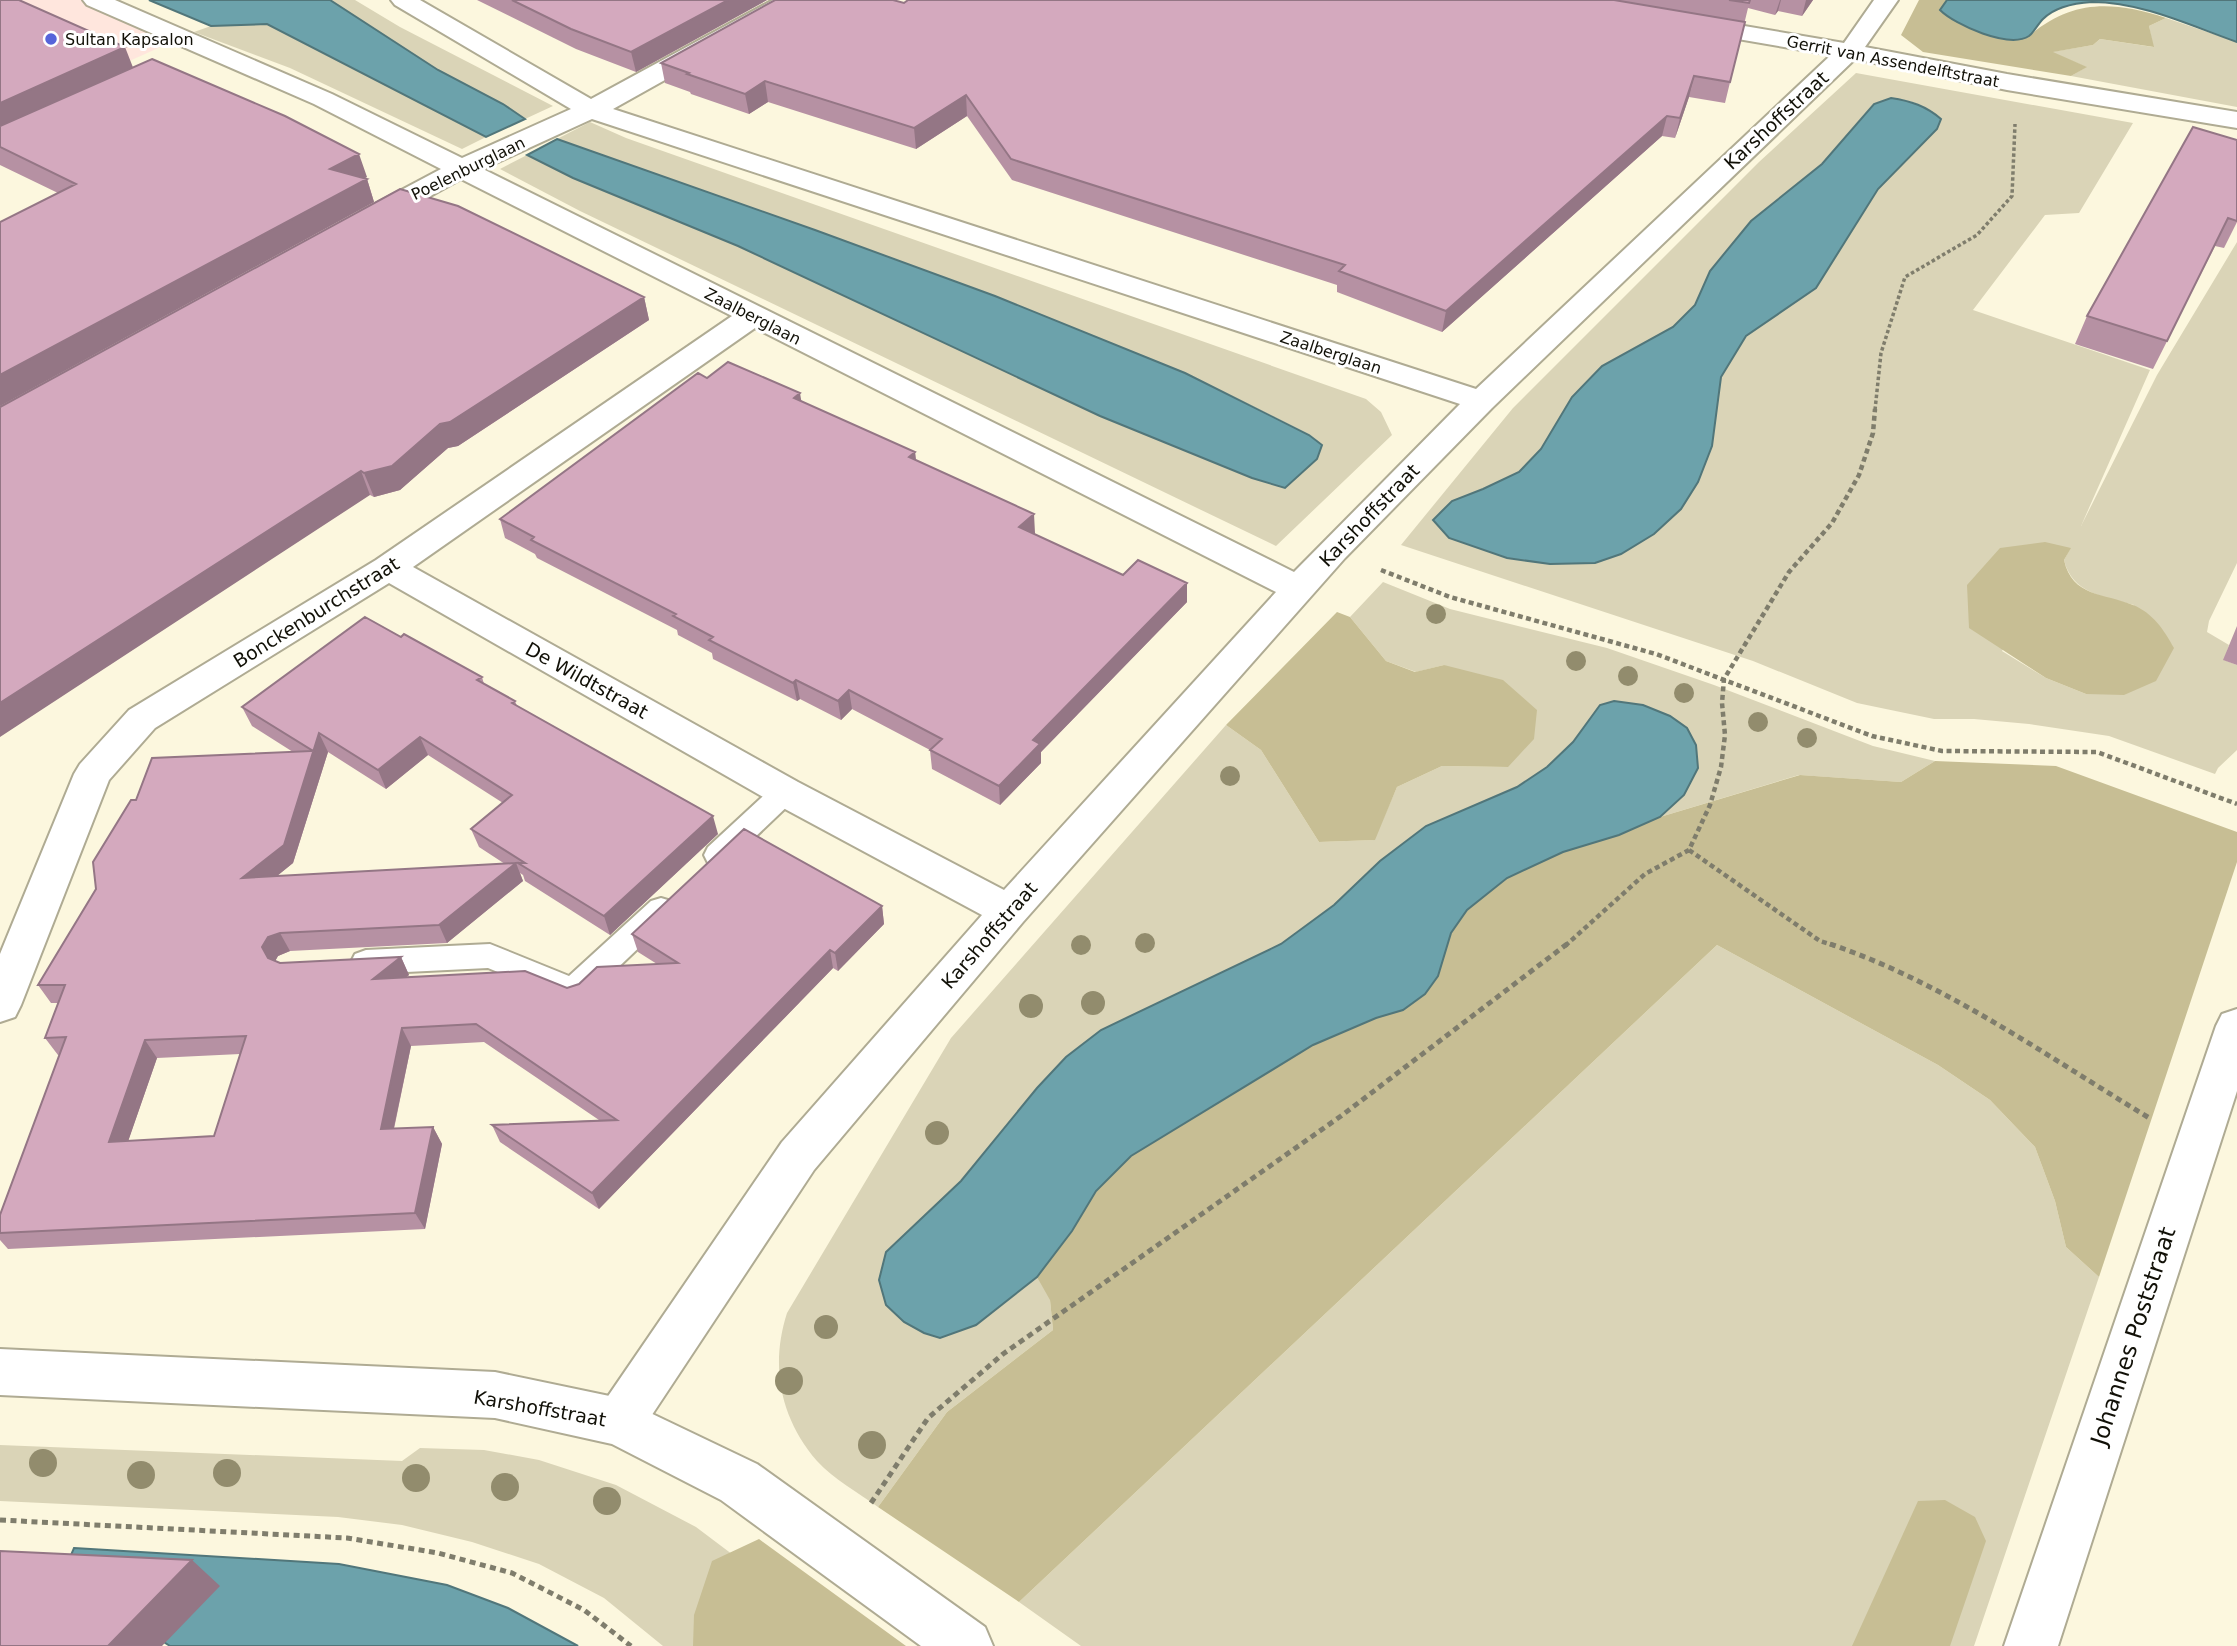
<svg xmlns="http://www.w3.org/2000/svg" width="2237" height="1646" font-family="'DejaVu Sans',sans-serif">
<rect width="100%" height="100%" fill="#fcf7de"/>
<path fill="#ffe6dd" d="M 0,0 L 94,0 L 194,32 L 116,67 Z"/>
<path fill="#dad4b7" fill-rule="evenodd" d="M 330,0 L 355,0 L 400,27 L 553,106 L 525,119 L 503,104 L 438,70 Z
M 2166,18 L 2237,42 L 2237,107 L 2071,76 L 2086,67 L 2051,52 L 2093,45 L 2100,39 L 2153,47 L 2149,26 Z
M 266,24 L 486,137 L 462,149 L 290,68 L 194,32 L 211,26 Z
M 1856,73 L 2133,123 L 2079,213 L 2045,215 L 1973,310 L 2150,370 L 2081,526 L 2157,375 L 2237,242 L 2237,563 L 2209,621 L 2207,632 L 2229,645 L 2224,660 L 2237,665 L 2237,750 L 2218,768 L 2215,774 L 2109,736 L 2029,724 L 1974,719 L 1934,719 L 1857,703 L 1753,661 L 1401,545 L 1513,408 L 1759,162 ZM 1891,98 L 1913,102 L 1932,111 L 1905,159 L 1878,189 L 1816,288 L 1746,336 L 1721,377 L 1712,446 L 1507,558 L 1449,538 L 1433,520 L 1452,501 L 1483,490 L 1519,472 L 1541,449 L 1572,397 L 1602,366 L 1673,327 L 1695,305 L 1710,271 L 1751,221 L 1822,164 L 1873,104 ZM 2070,549 L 2064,560 C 2072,594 2105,597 2134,605 L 2086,694 L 2046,678 L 2002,651 Z
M 590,122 L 626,138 L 1366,399 L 1381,412 L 1392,435 L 1276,546 L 580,211 L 500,169 L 527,155 L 573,178 L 738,246 L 1100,416 L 1322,445 L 1309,434 L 1185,373 L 557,139 Z
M 1383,582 L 1450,609 L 1607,648 L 1714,685 L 1873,746 L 1935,761 L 1901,782 L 1799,775 L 1660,817 L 1534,864 L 1507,878 L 1467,910 L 1425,994 L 1096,1191 L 1072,1231 L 1050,1300 L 1053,1330 L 947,1412 L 878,1507 C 859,1493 833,1479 817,1461 C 780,1418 770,1366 787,1313 L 951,1038 L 1226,725 L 1261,750 L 1319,842 L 1374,840 L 1397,787 L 1442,766 L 1508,767 L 1444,665 L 1416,672 L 1386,661 L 1350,617 Z
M 1717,945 L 1938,1065 L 1990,1100 L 2035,1147 L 2055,1201 L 2066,1247 L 2099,1277 L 1974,1646 L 1081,1646 L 1019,1602 Z
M 0,1445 L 402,1461 L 420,1448 L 484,1450 L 539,1460 L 616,1485 L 696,1527 L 785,1594 L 744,1646 L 663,1646 L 604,1598 L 539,1564 L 472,1542 L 402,1525 L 338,1517 L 0,1501 Z"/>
<path fill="#c7be94" d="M 1919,0 L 1947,0 L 1940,10 L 2028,37 C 2070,0 2111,0 2166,18 L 2149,26 L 2154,47 L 2100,39 L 2093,45 L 2053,52 L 2087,67 L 2071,76 L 1923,52 L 1901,35 Z
M 2045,542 L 2071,548 L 2064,560 C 2072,597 2104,593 2133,605 C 2153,613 2164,630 2174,648 L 2156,681 L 2124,695 L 2086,694 L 2046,678 L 1969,628 L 1967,585 L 2000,548 Z
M 1337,612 L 1350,617 L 1386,661 L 1415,672 L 1444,665 L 1503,680 L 1537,710 L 1534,739 L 1508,767 L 1442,766 L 1397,787 L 1375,840 L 1319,842 L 1261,750 L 1226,725 Z
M 1935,761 L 2056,766 L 2237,832 L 2237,862 L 2099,1277 L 2066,1247 L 2055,1201 L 2035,1147 L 1990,1100 L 1938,1065 L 1717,945 L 1019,1602 L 878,1507 L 947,1412 L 1053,1330 L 1050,1300 L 1037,1277 L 1072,1231 L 1096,1191 L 1131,1156 L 1313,1045 L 1376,1018 L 1403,1010 L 1425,994 L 1438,976 L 1451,933 L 1467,910 L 1507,878 L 1563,852 L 1619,835 L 1660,817 L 1800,775 L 1901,782 Z
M 1945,1500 L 1975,1517 L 1986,1541 L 1950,1646 L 1852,1646 L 1918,1501 Z
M 759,1539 L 906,1646 L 693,1646 L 694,1615 L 712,1561 Z"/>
<path fill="#6ca2ab" stroke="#51767a" stroke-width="2" d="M 149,0 L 330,0 L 438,70 L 503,104 L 525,119 L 486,137 L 267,24 L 211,26 Z
M 1947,0 L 2237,0 L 2237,42 C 2191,26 2142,2 2092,2 C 2075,3 2055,7 2043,19 C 2038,24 2034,32 2029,36 C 2009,49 1955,25 1940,10 Z
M 1891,98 C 1911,101 1926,106 1941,119 L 1937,129 L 1878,189 L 1816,288 L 1746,336 L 1721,377 L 1712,446 L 1698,482 L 1681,509 L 1654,534 L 1621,554 L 1595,563 L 1550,564 L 1507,558 L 1449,538 L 1433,520 L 1452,501 L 1483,489 L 1519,472 L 1541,449 L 1572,397 L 1602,366 L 1673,327 L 1695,305 L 1710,271 L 1751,221 L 1822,164 L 1874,104 Z
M 557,139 L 815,230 L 995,296 L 1185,373 L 1309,435 L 1322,445 L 1317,459 L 1285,488 L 1252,478 L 1100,416 L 738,246 L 573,178 L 527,155 Z
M 1614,701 L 1643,705 L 1670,716 L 1687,728 L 1696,745 L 1698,768 L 1684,795 L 1660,817 L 1619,835 L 1563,852 L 1507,878 L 1467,910 L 1451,933 L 1438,976 L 1425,994 L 1403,1010 L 1376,1018 L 1313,1045 L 1131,1156 L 1096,1191 L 1072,1231 L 1037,1277 L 976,1325 L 940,1338 L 924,1333 L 904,1322 L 886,1305 L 879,1280 L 886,1252 L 961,1181 L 1037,1088 L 1066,1057 L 1101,1030 L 1281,944 L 1334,905 L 1380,861 L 1426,826 L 1517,787 L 1547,767 L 1573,742 L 1600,705 Z
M 74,1548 L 339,1564 L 447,1585 L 508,1608 L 578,1646 L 170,1646 L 62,1576 Z"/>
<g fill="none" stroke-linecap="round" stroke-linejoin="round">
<defs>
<path id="lane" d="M 785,782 L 795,785 L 799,792 L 795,799 L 728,863 L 718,866 L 708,863 L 704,855 L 708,847 L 775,785 Z
M 661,898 L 671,901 L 676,909 L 671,917 L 584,1000 L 573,1003 L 488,968 L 366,974 L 355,970 L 351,962 L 355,954 L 366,950 L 490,944 L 569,976 L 651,901 Z"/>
<path id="street" d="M 83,0 L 115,0 L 332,94 L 462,158 L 571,109 L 395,5 L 391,0 L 420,0 L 591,99 L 773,0 L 803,0 L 799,5 L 613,109 L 1476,389 L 1831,55 L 1691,31 L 1682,29 L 1679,24 L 1682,19 L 1691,17 L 1844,43 L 1874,0 L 1898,0 L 1865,47 L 2007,74 L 2237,112 L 2237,128 L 2007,90 L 1855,59 L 1492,408 L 1345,558 L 1023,922 L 814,1170 L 636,1439 L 619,1446 L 602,1439 L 594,1422 L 602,1405 L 782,1142 L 982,915 L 772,802 L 389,583 L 155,728 L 109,780 L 21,1005 L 15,1017 L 0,1022 L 0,954 L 74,774 L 80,764 L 129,710 L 376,560 L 732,316 L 461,179 L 380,224 L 370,226 L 360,224 L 356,218 L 360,212 L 441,169 L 314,104 L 87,5 ZM 592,119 L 1460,404 L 1294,572 L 483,169 ZM 755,328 L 1276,592 L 1004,890 L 798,782 L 413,567 Z
M 2237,1009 L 2237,1091 L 2058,1646 L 2004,1646 L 2216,1026 L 2222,1014 Z"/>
<path id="secondary" d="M 0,1349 L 495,1372 L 619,1398 L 757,1464 L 985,1627 L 993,1646 L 921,1646 L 721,1500 L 612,1444 L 495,1418 L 0,1395 Z"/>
</defs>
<use href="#lane" stroke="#afab93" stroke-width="4"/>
<use href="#street" stroke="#afab93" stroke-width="4"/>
<use href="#secondary" stroke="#afab93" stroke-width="4"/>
<path stroke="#7f7d6c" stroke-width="3.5" stroke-dasharray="3.5 2.5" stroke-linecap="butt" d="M 1875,410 L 1881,353 L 1905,277 L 1977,235 L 2012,196 L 2015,124"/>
<path stroke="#7f7d6c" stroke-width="4.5" stroke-dasharray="5 3.5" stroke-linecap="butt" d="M 1381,570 L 1450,597 L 1656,654 L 1872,736 L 1942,751 L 2097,752 L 2237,804
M 1689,850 L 1820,941 L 1836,946
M 1565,946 L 1645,874 L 1689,850 L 1710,805 L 1721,767 L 1725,735 L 1722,703 L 1724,679 L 1789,572 L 1832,523 L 1859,475 L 1873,433 L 1875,409"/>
<path stroke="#7f7d6c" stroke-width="5" stroke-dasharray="6 4.5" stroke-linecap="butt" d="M 1830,944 C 1945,983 2048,1057 2151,1119
M 871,1503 L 928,1418 L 1003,1354 L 1341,1116 L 1567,944
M 0,1520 L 347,1538 L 438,1553 L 512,1573 L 584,1610 L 631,1646"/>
<use href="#lane" fill="#fff" fill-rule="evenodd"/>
<use href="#street" fill="#fff" fill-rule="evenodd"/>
<use href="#secondary" fill="#fff" fill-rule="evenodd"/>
</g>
<g fill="#928c6d">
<circle cx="1436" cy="614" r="10"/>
<circle cx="1576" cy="661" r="10"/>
<circle cx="1628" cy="676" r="10"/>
<circle cx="1684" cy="693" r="10"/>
<circle cx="1758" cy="722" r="10"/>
<circle cx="1807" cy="738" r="10"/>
<circle cx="1230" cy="776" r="10"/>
<circle cx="1145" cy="943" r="10"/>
<circle cx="1081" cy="945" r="10"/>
<circle cx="1093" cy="1003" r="12"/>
<circle cx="1031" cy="1006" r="12"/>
<circle cx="937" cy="1133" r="12"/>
<circle cx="826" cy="1327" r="12"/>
<circle cx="789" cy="1381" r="14"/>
<circle cx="872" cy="1445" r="14"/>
<circle cx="43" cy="1463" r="14"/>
<circle cx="227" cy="1473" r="14"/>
<circle cx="141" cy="1475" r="14"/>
<circle cx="416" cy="1478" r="14"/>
<circle cx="505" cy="1487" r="14"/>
<circle cx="607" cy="1501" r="14"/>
</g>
<path fill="#b691a3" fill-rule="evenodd" d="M 0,0 L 133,68 L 367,177 L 364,178 L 367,179 L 374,202 L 0,406 L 0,222 L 58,193 L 0,165 Z
M 477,0 L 767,0 L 636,72 L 576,49 Z
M 908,0 L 1813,0 L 1802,16 L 1778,11 L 1775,15 L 1748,8 L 1725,103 L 1689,97 L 1675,138 L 1662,136 L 1442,332 L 1337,292 L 1337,285 L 1012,180 L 967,116 L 916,149 L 768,102 L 749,114 L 691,94 L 690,92 L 665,83 L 661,63 L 904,3 Z
M 2237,140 L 2237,222 L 2224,248 L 2215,246 L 2153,369 L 2075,344 L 2087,316 Z
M 644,297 L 649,320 L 458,446 L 448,448 L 400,490 L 374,497 L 370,495 L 0,407 Z
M 707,378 L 801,401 L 915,452 L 916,461 L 1035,533 L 1034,534 L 1123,575 L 1187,583 L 1187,602 L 1041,752 L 1041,763 L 1000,805 L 932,769 L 930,750 L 852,709 L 841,720 L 800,699 L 797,701 L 713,659 L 712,653 L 678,635 L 677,630 L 537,558 L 535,554 L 505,538 L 500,519 Z
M 2237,626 L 2237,665 L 2223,660 Z
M 401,637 L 482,677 L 484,684 L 515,701 L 517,706 L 718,834 L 610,935 L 525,881 L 523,875 L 520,873 L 523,881 L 447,943 L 290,951 L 278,956 L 275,961 L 280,963 L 401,957 L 409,975 L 406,977 L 567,988 L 657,964 L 638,952 L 632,934 L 882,906 L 884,924 L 838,971 L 833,968 L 599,1209 L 500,1142 L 492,1125 L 599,1120 L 484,1042 L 411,1046 L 394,1129 L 433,1127 L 442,1144 L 425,1229 L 8,1249 L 0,1240 L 0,1215 L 60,1055 L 58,1055 L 45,1038 L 58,1003 L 51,1003 L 38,985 L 96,889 L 136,800 L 293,752 L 252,726 L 242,707 ZM 328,752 L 386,789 L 428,755 L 503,803 L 471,829 L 479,847 L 505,864 L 277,876 L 293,863 ZM 240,1054 L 214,1136 L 128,1141 L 157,1058 Z"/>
<path fill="#947685" d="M 728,0 L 767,0 L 636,72 L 631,52 Z
M 1780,0 L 1781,0 L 1778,11 L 1775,15 Z
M 1806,0 L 1813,0 L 1802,16 Z
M 125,47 L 134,70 L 0,131 L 0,103 Z
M 1694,76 L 1689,97 L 1675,138 L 1680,118 Z
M 765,81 L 768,102 L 749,114 L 745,94 Z
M 966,95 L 967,116 L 916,149 L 914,128 Z
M 1667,116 L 1662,136 L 1442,332 L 1446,311 Z
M 359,154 L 367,177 L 338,192 L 330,169 Z
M 367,179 L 374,202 L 0,406 L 0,375 Z
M 644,297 L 649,320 L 458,446 L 448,448 L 400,490 L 374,497 L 364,473 Z
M 800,393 L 803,411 L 794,398 Z
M 915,452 L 917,470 L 909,457 Z
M 361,471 L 370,495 L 0,737 L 0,703 Z
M 1034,514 L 1035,533 L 1020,546 L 1019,527 Z
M 1187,583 L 1187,602 L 1041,752 L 1041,763 L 1000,805 L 999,786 L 1033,740 Z
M 796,680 L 800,699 L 797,701 L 793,683 Z
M 849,690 L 852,709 L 841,720 L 838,701 Z
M 319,733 L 328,752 L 293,863 L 252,896 L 242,878 L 284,845 Z
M 420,737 L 428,755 L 386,789 L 378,770 Z
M 713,816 L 718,834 L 610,935 L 604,916 Z
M 516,863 L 523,881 L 447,943 L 439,925 Z
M 882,906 L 884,924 L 838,971 L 835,953 Z
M 280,933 L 290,951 L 278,956 L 273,965 L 268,958 L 262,947 L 268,937 Z
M 830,950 L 833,968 L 599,1209 L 592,1193 Z
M 401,957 L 409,975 L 382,997 L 373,979 Z
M 402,1028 L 411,1046 L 390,1146 L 381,1129 Z
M 145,1040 L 157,1058 L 122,1159 L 109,1142 Z
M 433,1127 L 442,1144 L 425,1229 L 415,1213 Z
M 192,1560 L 220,1586 L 162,1646 L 108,1646 Z"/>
<path fill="#d4a9be" stroke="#947685" stroke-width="2" fill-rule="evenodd" d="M 0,0 L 19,0 L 125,47 L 0,103 Z
M 512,0 L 728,0 L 631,52 L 571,29 Z
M 775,0 L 893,0 L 904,3 L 908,0 L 1614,0 L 1745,22 L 1730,82 L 1694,76 L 1680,118 L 1667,116 L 1446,311 L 1339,271 L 1345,265 L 1011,159 L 966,95 L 914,128 L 765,81 L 745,94 L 687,74 L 689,73 L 661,63 Z
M 1729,0 L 1750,0 L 1749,3 Z
M 152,59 L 285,116 L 359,154 L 330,169 L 367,179 L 0,375 L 0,222 L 76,184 L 0,147 L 0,126 Z
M 2193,127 L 2237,140 L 2237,221 L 2228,218 L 2167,341 L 2087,316 Z
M 400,189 L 458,206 L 644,297 L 450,422 L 440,424 L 392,466 L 364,473 L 361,471 L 0,703 L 0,407 Z
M 728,362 L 800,393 L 794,398 L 915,452 L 909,457 L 1034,514 L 1019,527 L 1123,575 L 1138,560 L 1187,583 L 1033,740 L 1040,744 L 999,786 L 930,750 L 942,739 L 849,690 L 838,701 L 796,680 L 793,683 L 709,640 L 713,637 L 673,616 L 676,614 L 531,540 L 534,537 L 500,519 L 698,373 L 707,378 Z
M 365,617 L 401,637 L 404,634 L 482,677 L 477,680 L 515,701 L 512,703 L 713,816 L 604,916 L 518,863 L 525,863 L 471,829 L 512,795 L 420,737 L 378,770 L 319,733 L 284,845 L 242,878 L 516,863 L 439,925 L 280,933 L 268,937 L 262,947 L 268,958 L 280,963 L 401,957 L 373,979 L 525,971 L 567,988 L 579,984 L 597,967 L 678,963 L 632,934 L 744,829 L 882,906 L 835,953 L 830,950 L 592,1193 L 492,1125 L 617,1120 L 476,1024 L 402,1028 L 381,1129 L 433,1127 L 415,1213 L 0,1233 L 0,1215 L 66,1037 L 45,1038 L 65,985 L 38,985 L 96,889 L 93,862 L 131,800 L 136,800 L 152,758 L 313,751 L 242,707 ZM 246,1036 L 214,1136 L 109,1142 L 145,1040 Z
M 0,1551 L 192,1560 L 108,1646 L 0,1646 Z"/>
<circle fill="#5664da" stroke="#fff" stroke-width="2.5" cx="51" cy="39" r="7"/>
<g text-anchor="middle" stroke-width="6" stroke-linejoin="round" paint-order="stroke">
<g font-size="16" fill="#111007" stroke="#fff" text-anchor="start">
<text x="65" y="45">Sultan Kapsalon</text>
</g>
<g font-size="16" fill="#111007" stroke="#fff">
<text transform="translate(1893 61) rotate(11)" y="6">Gerrit van Assendelftstraat</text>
<text transform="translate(468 168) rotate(-26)" y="6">Poelenburglaan</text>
<text transform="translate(753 316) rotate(27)" y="6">Zaalberglaan</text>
<text transform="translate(1331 352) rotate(18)" y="6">Zaalberglaan</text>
</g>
<g font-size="19" fill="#111007" stroke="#fff">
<text transform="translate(1776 120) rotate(-43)" y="7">Karshoffstraat</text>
<text transform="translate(1369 515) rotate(-46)" y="7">Karshoffstraat</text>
<text transform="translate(316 612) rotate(-32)" y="7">Bonckenburchstraat</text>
<text transform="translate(587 680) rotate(29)" y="7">De Wildtstraat</text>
<text transform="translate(989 935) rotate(-49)" y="7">Karshoffstraat</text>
<text transform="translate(540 1408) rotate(10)" y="7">Karshoffstraat</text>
</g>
<g font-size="23" fill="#111007" stroke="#fff">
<text transform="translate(2133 1336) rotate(-72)" y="8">Johannes Poststraat</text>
</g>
</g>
</svg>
